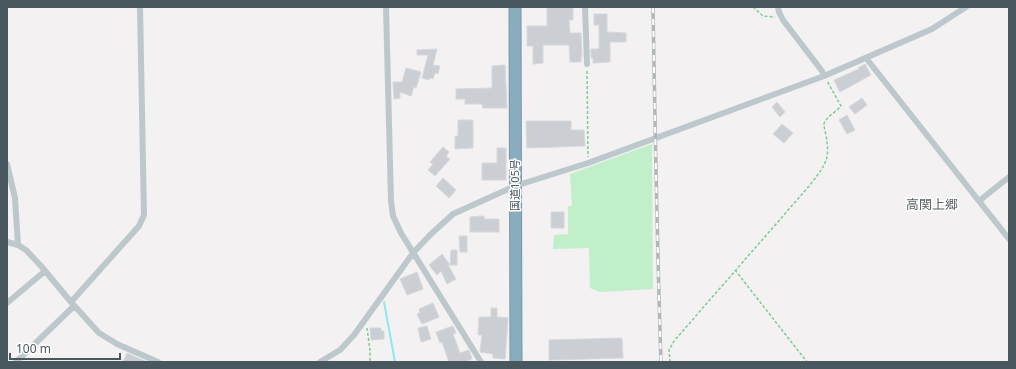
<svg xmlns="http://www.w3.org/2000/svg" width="1016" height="369" font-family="'Noto Sans','Noto Sans JP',sans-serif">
<rect width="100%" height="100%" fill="#f3f1f1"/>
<path fill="#c1efca" d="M 652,144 L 653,289 L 600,292 L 590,288 L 589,248 L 553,249 L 554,235 L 568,234 L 568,206 L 572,206 L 570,174 Z"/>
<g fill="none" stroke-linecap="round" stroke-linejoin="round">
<path stroke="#8ee9ec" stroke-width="2" d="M 384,302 L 395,362"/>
</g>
<path fill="#cbcfd3" stroke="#d5d8dc" d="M 547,7 L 573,7 L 573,20 L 569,20 L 570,33 L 581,33 L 582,57 L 581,57 L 581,62 L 570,62 L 569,45 L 543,45 L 543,63 L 533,64 L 533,46 L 527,46 L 527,26 L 547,26 Z
M 594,14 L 607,14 L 607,32 L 626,33 L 626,42 L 610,42 L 610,62 L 593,63 L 593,58 L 591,58 L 591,49 L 599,49 L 599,25 L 594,25 Z
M 437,49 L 433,65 L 440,66 L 438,74 L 435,73 L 433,79 L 429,78 L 429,80 L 422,78 L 428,55 L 417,55 L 417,50 Z
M 865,64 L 871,75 L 840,92 L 834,80 L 859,69 L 858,68 Z
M 505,65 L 507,108 L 483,108 L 482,104 L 465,104 L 465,99 L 456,99 L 456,89 L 492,88 L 492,66 Z
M 406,68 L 421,72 L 416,88 L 414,87 L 411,96 L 400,92 L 400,98 L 394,99 L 393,82 L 402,82 Z
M 862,98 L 867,105 L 855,114 L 849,107 Z
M 777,102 L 785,112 L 780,117 L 772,107 Z
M 847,115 L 855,130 L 847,134 L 839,120 Z
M 458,120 L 473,120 L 473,148 L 455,149 L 455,136 L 458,136 Z
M 526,121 L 571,121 L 571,130 L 584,130 L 585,146 L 527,148 Z
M 782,124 L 793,133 L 784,143 L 773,134 Z
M 443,147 L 449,152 L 446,156 L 450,159 L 435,176 L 428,170 L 433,164 L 430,162 Z
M 497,148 L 506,148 L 506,180 L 482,180 L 482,163 L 497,163 Z
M 443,178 L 456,190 L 449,198 L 436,186 Z
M 551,212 L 564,212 L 564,228 L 551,228 Z
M 484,216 L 484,219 L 499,219 L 499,232 L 470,232 L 470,217 Z
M 459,236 L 467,236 L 467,252 L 460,252 Z
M 451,250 L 457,250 L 457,265 L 450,265 Z
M 442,254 L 450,265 L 448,265 L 456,279 L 447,284 L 441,271 L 437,275 L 429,265 Z
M 417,272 L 423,289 L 407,295 L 400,279 Z
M 433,303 L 439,317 L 422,324 L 417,314 L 420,313 L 419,309 Z
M 491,308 L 497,308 L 497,317 L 508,318 L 505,359 L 493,358 L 493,354 L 480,352 L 482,335 L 478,335 L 479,317 L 491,317 Z
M 427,326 L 431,339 L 421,342 L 418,328 Z
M 453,326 L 456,333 L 453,334 L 460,353 L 469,350 L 472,359 L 464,362 L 449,362 L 442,342 L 440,343 L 436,332 Z
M 370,328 L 381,328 L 381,331 L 384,331 L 384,339 L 371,340 Z
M 622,338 L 623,358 L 549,360 L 549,340 Z
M 127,353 L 147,362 L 123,362 Z"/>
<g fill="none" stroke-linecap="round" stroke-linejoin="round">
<defs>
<path id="highway" d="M 515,7 L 516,362"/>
</defs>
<use href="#highway" stroke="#7598aa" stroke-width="13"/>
<path stroke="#79cd94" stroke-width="1.5" stroke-dasharray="3 2" stroke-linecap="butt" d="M 753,7 L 763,16 L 775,17
M 587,71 L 588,157
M 735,270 L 807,362
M 367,328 L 370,350 L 370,362
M 670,362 L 669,350 L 674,341 L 810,185 C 821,170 830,162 827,143 C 827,137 824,129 824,124 C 825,118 837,111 841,106 L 827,81"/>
<path stroke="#bdc8cd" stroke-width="6" d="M 386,7 L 391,201 L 393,216 L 401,233 L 481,362
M 585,7 L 587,64
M 778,7 L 779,12 L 783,20 L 822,71 L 824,76
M 866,58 L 1009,239
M 7,164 L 15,198 L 18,245
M 979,201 L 1009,177
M 7,242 L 18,245 L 26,250 L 41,266 L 71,302 L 99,333 L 117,344 L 158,362
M 71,302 L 139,226 L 144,215 L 140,7
M 7,303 L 45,271
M 16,362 L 74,306
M 320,362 L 340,350 L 354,335 L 413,253 L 430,235 L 453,214 L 515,186 L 588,163 L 824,76 L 932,29 L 966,7"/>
<use href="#highway" stroke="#89adbe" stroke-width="11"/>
<defs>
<path id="rail" d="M 653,7 C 655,125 657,244 661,362"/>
</defs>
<use href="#rail" stroke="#b3b7bb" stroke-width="3.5"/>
<use href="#rail" stroke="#fff" stroke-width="2" stroke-dasharray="6" stroke-linecap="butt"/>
</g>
<g text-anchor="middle" stroke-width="3" stroke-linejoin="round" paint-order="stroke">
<g font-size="11" fill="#49585e" stroke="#fff">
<text transform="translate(515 185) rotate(-90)" y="4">国道105号</text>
</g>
<g font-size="13" fill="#5d6366" stroke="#fff">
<text x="932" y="209">高関上郷</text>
</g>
</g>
<rect width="1016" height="369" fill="none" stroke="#49585e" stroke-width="16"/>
<path d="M10 353v6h110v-6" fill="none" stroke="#49585e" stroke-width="2"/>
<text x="16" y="353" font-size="12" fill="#49585e" stroke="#ffffff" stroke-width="3" paint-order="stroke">100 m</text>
</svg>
